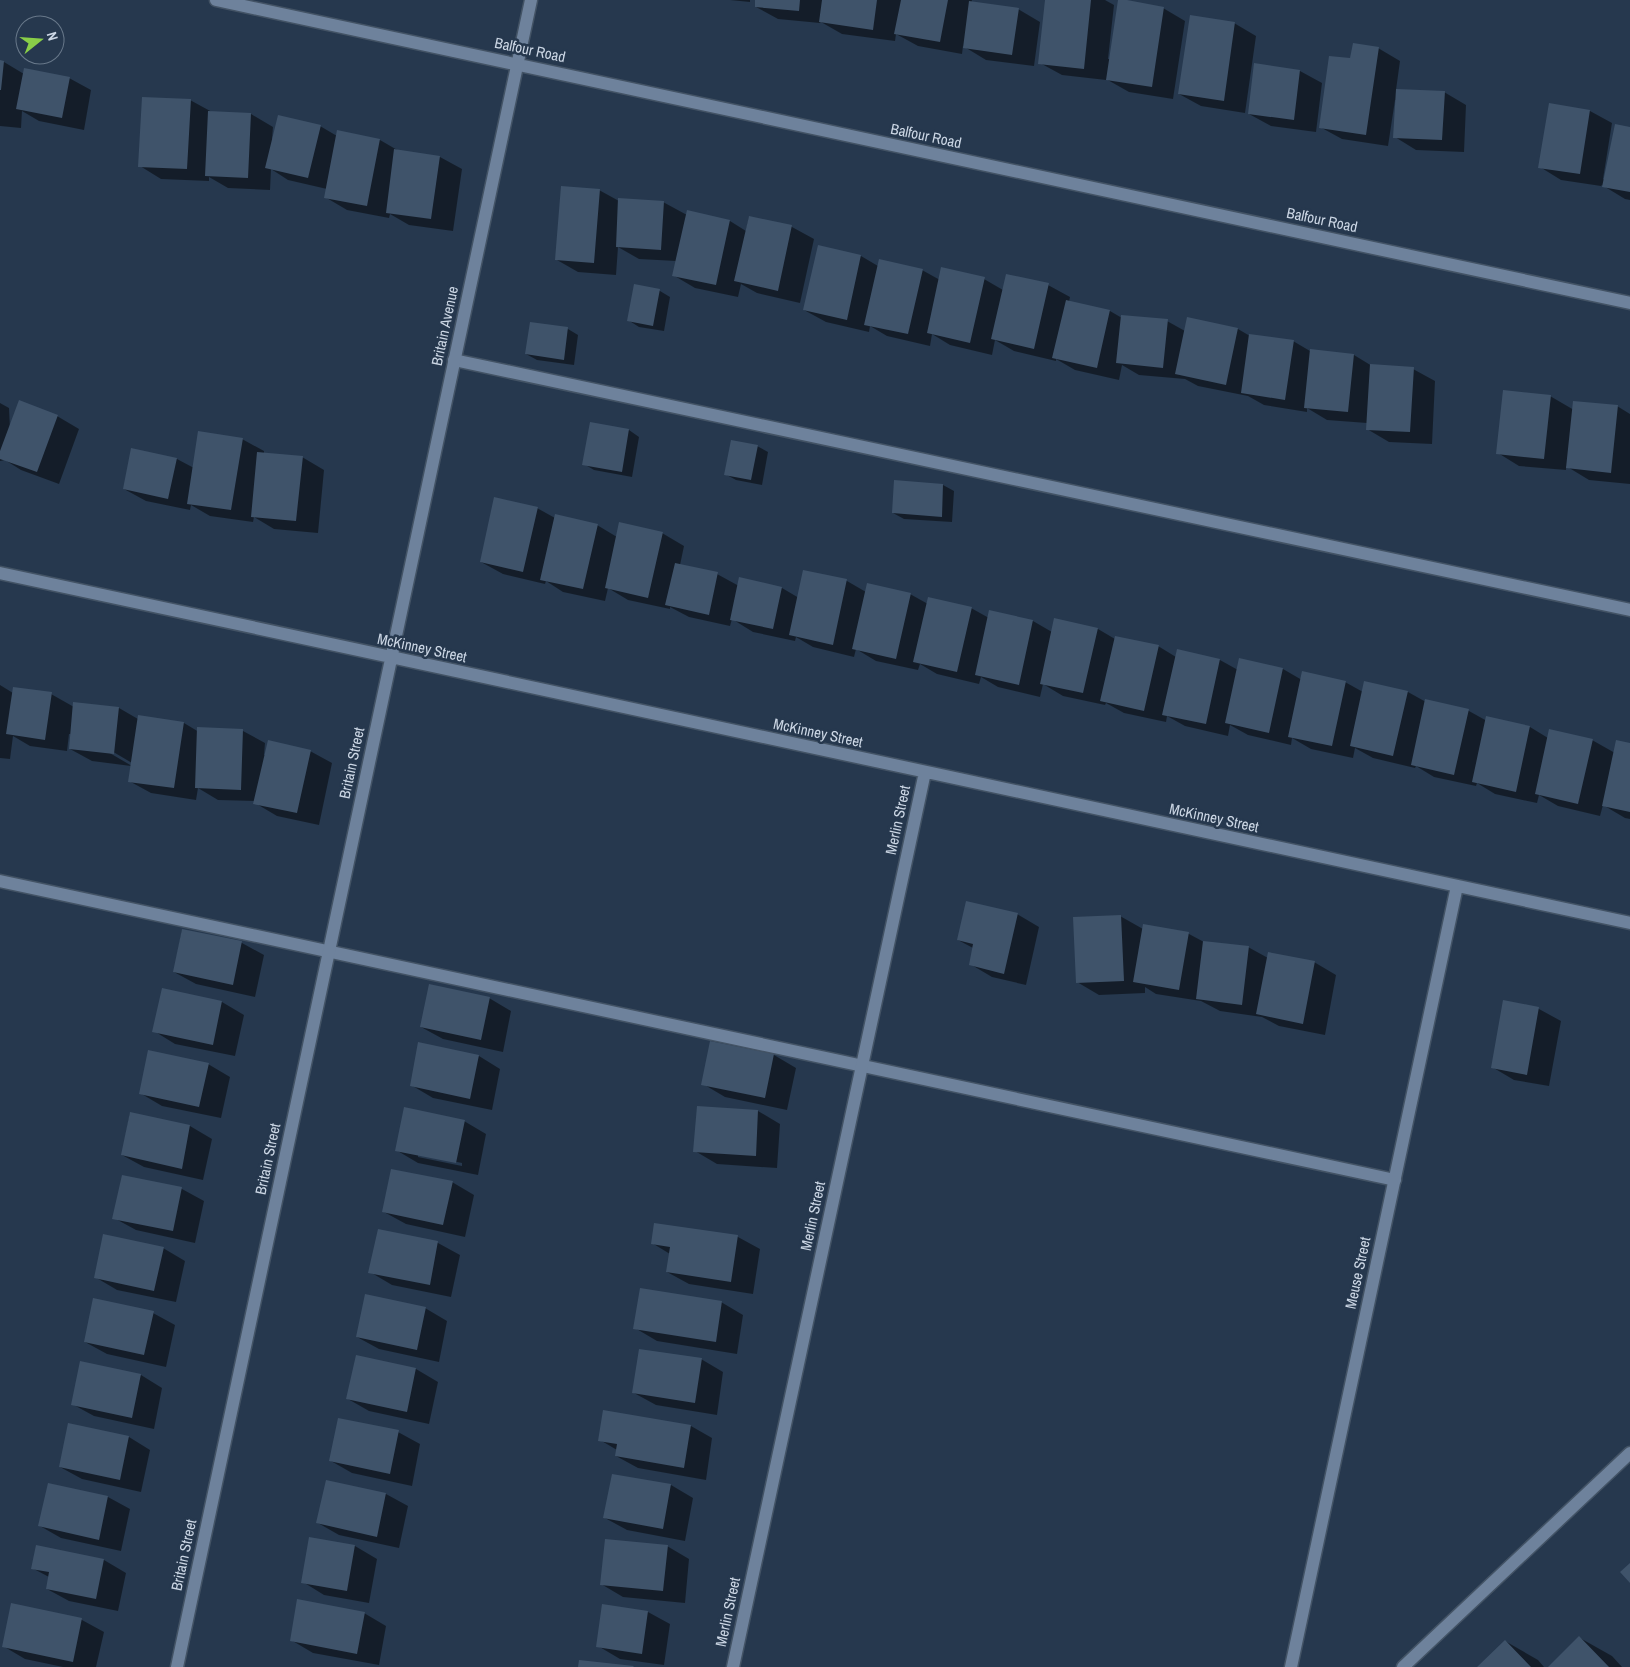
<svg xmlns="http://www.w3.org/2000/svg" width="1630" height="1667" font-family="'Archivo Narrow',sans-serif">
<rect width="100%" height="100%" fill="#26384e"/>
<path fill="#0007" fill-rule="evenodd" d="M 730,0 L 750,0 L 750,2 Z
M 757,0 L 972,0 L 971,3 L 1018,9 L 1040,22 L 1034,66 L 986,60 L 963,46 L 962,54 L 918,46 L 896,34 L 895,41 L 842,34 L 821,22 L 820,23 L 778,19 L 756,7 Z
M 1046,0 L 1105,0 L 1114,5 L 1108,59 L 1110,59 L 1163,8 L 1185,21 L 1173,99 L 1129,92 L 1106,79 L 1106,80 L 1062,75 L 1040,63 Z
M 1234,23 L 1256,36 L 1245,113 L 1201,106 L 1179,94 Z
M 1378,48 L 1400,61 L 1396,90 L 1444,92 L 1466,105 L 1464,152 L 1416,150 L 1395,137 L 1396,100 L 1395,100 L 1388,146 L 1342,139 L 1320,127 L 1351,60 Z
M 0,62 L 4,62 L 24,74 L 69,78 L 91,90 L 84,130 L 39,121 L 22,111 L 21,128 L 0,126 Z
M 1255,65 L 1300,71 L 1322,83 L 1316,132 L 1271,126 L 1249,114 Z
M 190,100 L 212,112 L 251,114 L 273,127 L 272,139 L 320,126 L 337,136 L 380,140 L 399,151 L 440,157 L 462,169 L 453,231 L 409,225 L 390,214 L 389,218 L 347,210 L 325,197 L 327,189 L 288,180 L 271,169 L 270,190 L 228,188 L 209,177 L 209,181 L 161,179 L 140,166 Z
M 1550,104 L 1590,111 L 1612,123 L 1603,179 L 1605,180 L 1630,128 L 1630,200 L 1625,199 L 1602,185 L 1601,186 L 1561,180 L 1540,167 Z
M 599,190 L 619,201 L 663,202 L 687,215 L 688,212 L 730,221 L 746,231 L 749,217 L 792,227 L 814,239 L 800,303 L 757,293 L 741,284 L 738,297 L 695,288 L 673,275 L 676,261 L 639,259 L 618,247 L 616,275 L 578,272 L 557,260 Z
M 819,246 L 861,256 L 878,266 L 922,270 L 940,280 L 984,279 L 1003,290 L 1048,285 L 1070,297 L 1069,302 L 1110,311 L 1122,318 L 1167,321 L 1185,331 L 1188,319 L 1238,329 L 1250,336 L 1293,341 L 1310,351 L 1354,355 L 1372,366 L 1413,369 L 1435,381 L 1432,444 L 1389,442 L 1367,429 L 1367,423 L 1327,420 L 1307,408 L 1307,412 L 1264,405 L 1248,396 L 1198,386 L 1185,379 L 1139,375 L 1122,365 L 1119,380 L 1075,370 L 1056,359 L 1056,361 L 1014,351 L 995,340 L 992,355 L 950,345 L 932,334 L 930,346 L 887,336 L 870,326 L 869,332 L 826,322 L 804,310 Z
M 635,285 L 660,291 L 670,297 L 664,331 L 639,327 L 628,320 Z
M 568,329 L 578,335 L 574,365 L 537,360 L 526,354 Z
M 1550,396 L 1574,410 L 1617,406 L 1630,414 L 1630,484 L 1589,480 L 1566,466 L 1566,470 L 1519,466 L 1498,453 Z
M 0,403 L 9,408 L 10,429 L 57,416 L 79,429 L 59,484 L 21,470 L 5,460 L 0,461 Z
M 629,430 L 639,437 L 632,477 L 594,470 L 584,464 Z
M 242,439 L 264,451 L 264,454 L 302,457 L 324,470 L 318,533 L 274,529 L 254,517 L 253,522 L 210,516 L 191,505 L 190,510 L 146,501 L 124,489 L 132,449 L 177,459 L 194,468 Z
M 757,446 L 768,452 L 762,485 L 736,480 L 725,474 Z
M 943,485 L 954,491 L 952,522 L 904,519 L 893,513 Z
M 537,508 L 555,518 L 597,525 L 617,537 L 662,533 L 684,546 L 680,565 L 717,574 L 739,586 L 740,579 L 782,588 L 799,598 L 804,571 L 847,581 L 866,592 L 910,594 L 928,604 L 971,608 L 989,618 L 1033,621 L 1052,632 L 1098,629 L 1115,639 L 1158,646 L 1176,657 L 1177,651 L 1220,660 L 1238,670 L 1240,659 L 1283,669 L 1302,680 L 1345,682 L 1363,692 L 1408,692 L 1426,702 L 1469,711 L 1487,721 L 1487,718 L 1530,727 L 1548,738 L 1592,740 L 1615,753 L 1630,745 L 1630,819 L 1625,818 L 1603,805 L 1600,816 L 1558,806 L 1539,795 L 1537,803 L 1495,794 L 1477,783 L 1476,786 L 1434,777 L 1416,766 L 1415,768 L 1373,758 L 1355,748 L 1353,758 L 1311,749 L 1292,738 L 1291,745 L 1248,735 L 1230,725 L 1228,736 L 1185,726 L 1167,716 L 1166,722 L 1124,713 L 1106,703 L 1105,705 L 1063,696 L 1043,684 L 1040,697 L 998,687 L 981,677 L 979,684 L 937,674 L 920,664 L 918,670 L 876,661 L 856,649 L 854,657 L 813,647 L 796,637 L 795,641 L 753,632 L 732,619 L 730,626 L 689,617 L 670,607 L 670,609 L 628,600 L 608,588 L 605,601 L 563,592 L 546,581 L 545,584 L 503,574 L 481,562 Z
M 0,685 L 13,693 L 51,694 L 74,707 L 119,708 L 138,719 L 184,723 L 199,732 L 243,731 L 265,743 L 264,755 L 310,751 L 332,763 L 319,825 L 277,816 L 255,803 L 255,801 L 218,800 L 198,788 L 196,800 L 151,793 L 129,781 L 131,766 L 92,761 L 70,749 L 71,734 L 69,734 L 67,751 L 30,746 L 13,736 L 10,759 L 0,758 ZM 110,750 L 132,763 L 132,766 L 108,752 Z
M 1017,914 L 1039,927 L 1026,985 L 992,977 L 970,964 L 973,948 L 958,940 Z
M 1120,916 L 1143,929 L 1189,934 L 1204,942 L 1248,947 L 1268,958 L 1314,962 L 1336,975 L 1325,1035 L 1279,1026 L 1262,1017 L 1220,1011 L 1201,1001 L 1156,994 L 1145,987 L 1145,993 L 1099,995 L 1077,982 Z
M 182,930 L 242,943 L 264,955 L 255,997 L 196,984 L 174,972 Z
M 163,990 L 222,1002 L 244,1015 L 235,1056 L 175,1044 L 154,1031 Z
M 489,998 L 511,1011 L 503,1052 L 443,1039 L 421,1027 Z
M 1504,1002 L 1539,1009 L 1561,1021 L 1549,1086 L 1514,1080 L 1492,1067 Z
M 711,1042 L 774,1055 L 796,1068 L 787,1110 L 725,1097 L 703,1084 Z
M 479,1056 L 500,1069 L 492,1110 L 433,1098 L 411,1085 Z
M 208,1064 L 230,1077 L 221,1118 L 162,1106 L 140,1093 Z
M 758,1111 L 780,1124 L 777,1168 L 717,1164 L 695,1151 Z
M 130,1113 L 190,1126 L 212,1139 L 203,1180 L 144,1167 L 122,1155 Z
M 464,1121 L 486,1134 L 478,1175 L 418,1163 L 396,1150 ZM 418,1154 L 462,1163 L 462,1166 L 418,1157 Z
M 123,1176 L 182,1189 L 204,1201 L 195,1243 L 136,1230 L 114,1218 Z
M 452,1182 L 474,1195 L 465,1237 L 406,1224 L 384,1212 Z
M 655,1224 L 738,1237 L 760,1249 L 753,1294 L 689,1284 L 667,1272 L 670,1254 L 652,1243 Z
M 379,1230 L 438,1243 L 460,1255 L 451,1297 L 392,1285 L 370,1272 Z
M 163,1248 L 185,1261 L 176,1302 L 117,1290 L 95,1277 Z
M 721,1302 L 743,1315 L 737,1354 L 657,1341 L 635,1328 Z
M 425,1308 L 447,1321 L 439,1362 L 379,1349 L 357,1337 Z
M 153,1313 L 175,1325 L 166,1367 L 107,1354 L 85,1342 Z
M 357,1357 L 416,1369 L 438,1382 L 429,1424 L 369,1411 L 348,1399 Z
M 701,1359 L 723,1372 L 717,1415 L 656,1405 L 634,1393 Z
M 141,1375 L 162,1388 L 154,1429 L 94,1416 L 72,1404 Z
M 691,1426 L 712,1438 L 706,1480 L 638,1468 L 616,1456 L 617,1450 L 600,1440 Z
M 398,1432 L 420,1444 L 412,1486 L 352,1473 L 331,1461 Z
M 129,1437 L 150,1450 L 141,1492 L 82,1479 L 60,1467 Z
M 327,1481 L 386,1494 L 408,1506 L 399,1548 L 339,1535 L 318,1523 Z
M 49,1484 L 108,1497 L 130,1509 L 121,1551 L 61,1538 L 40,1526 Z
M 671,1485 L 693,1498 L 685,1541 L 627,1530 L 605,1518 Z
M 310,1539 L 355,1546 L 377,1559 L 369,1603 L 324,1595 L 303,1582 Z
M 37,1546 L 104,1560 L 126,1573 L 118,1611 L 69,1601 L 47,1589 L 49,1577 L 32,1568 Z
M 667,1546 L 689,1559 L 685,1603 L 623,1597 L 601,1584 Z
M 12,1604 L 82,1620 L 104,1632 L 96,1667 L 63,1667 L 25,1659 L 3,1646 Z
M 648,1612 L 670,1624 L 664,1665 L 620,1659 L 598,1646 Z
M 364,1613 L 386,1626 L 379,1665 L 313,1653 L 291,1640 Z
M 1580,1638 L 1612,1656 L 1622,1667 L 1550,1667 Z
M 1505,1641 L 1538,1660 L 1544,1667 L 1479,1667 Z"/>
<path fill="#3f536a" d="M 755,0 L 800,0 L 799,11 L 755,7 Z
M 822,0 L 877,0 L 873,30 L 819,22 Z
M 901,0 L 948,0 L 940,42 L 894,34 Z
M 1045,0 L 1091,0 L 1084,69 L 1038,64 Z
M 1118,0 L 1127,0 L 1164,7 L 1152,87 L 1106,80 Z
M 969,1 L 1019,8 L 1012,55 L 963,48 Z
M 1190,15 L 1235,22 L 1224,101 L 1178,94 Z
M 1353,43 L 1379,47 L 1366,135 L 1319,128 L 1329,56 L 1350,58 Z
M 0,60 L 4,61 L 1,90 L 0,90 Z
M 1254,63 L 1300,70 L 1294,120 L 1248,114 Z
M 24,68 L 70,77 L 62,118 L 16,109 Z
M 1396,89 L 1445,91 L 1442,140 L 1393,138 Z
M 142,97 L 191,99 L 187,169 L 138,167 Z
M 1549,103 L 1590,110 L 1580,174 L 1538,168 Z
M 208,111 L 251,113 L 248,178 L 205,176 Z
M 278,115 L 321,125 L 308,178 L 265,168 Z
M 1615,124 L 1630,127 L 1630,192 L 1602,187 Z
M 337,130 L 380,139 L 367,206 L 324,198 Z
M 394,149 L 440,156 L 431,219 L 386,213 Z
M 561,186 L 600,189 L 594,263 L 555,260 Z
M 618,198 L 664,201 L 661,250 L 616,247 Z
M 687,210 L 730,220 L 716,285 L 672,276 Z
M 749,216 L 792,225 L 778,291 L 734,281 Z
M 818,245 L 861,255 L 847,320 L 803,310 Z
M 879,259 L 923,269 L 908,334 L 864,325 Z
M 941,267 L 985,277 L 970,343 L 927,333 Z
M 1006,274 L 1049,283 L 1034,349 L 991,339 Z
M 634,284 L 660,289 L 653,326 L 627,321 Z
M 1066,300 L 1110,310 L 1097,368 L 1052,358 Z
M 1121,315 L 1168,319 L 1163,368 L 1116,363 Z
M 1187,317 L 1238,328 L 1226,385 L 1175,374 Z
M 530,322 L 568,327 L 564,360 L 525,354 Z
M 1249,334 L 1294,340 L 1285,400 L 1241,393 Z
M 1310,349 L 1354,354 L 1348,412 L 1304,408 Z
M 1370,364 L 1414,367 L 1410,432 L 1366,430 Z
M 1503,390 L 1551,395 L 1544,459 L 1496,454 Z
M 19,400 L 58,415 L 37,472 L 0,459 L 0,451 Z
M 1573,401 L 1618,405 L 1611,473 L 1566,468 Z
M 590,422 L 629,429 L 622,472 L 582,465 Z
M 198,431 L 243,438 L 231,510 L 187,504 Z
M 731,440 L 758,445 L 751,480 L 724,475 Z
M 131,448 L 177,458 L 168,499 L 123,489 Z
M 257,452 L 303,456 L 296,521 L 251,517 Z
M 894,480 L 943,484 L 942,517 L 892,513 Z
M 494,497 L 538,507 L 523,572 L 480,562 Z
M 555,514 L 598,524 L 583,589 L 540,580 Z
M 619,522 L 663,532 L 648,598 L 605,588 Z
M 675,563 L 718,572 L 709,615 L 665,605 Z
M 803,570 L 847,579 L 833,645 L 789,635 Z
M 739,577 L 782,587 L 773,629 L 730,620 Z
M 867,583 L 911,593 L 896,659 L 852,649 Z
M 928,597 L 972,607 L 957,672 L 913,662 Z
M 989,610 L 1033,620 L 1019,685 L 975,675 Z
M 1054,618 L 1098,628 L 1083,693 L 1040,684 Z
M 1115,636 L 1159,645 L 1144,711 L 1100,701 Z
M 1177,649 L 1220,659 L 1206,724 L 1162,715 Z
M 1239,658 L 1283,668 L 1269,733 L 1225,723 Z
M 1302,671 L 1346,681 L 1332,746 L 1288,737 Z
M 1364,681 L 1408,691 L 1393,756 L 1350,746 Z
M 13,687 L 52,692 L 45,740 L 6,734 Z
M 1425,699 L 1469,709 L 1454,775 L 1411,765 Z
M 73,702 L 119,707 L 114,754 L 69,749 Z
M 138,715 L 184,722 L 174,788 L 128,782 Z
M 1486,716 L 1530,726 L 1516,792 L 1472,782 Z
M 197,727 L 243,729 L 241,790 L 195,788 Z
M 1549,729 L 1593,739 L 1578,804 L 1535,794 Z
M 268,740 L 311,750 L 297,813 L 253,804 Z
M 1616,740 L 1630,743 L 1630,812 L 1602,806 Z
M 966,901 L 1018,913 L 1004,974 L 969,965 L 973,944 L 957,940 Z
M 1121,915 L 1124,981 L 1076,983 L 1073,917 Z
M 1143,924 L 1189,932 L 1179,990 L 1133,982 Z
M 182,929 L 242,941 L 233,985 L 173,972 Z
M 1203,941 L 1249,946 L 1242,1005 L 1196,999 Z
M 1268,952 L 1315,961 L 1303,1024 L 1256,1014 Z
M 429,984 L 490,997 L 481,1040 L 420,1027 Z
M 162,988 L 222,1001 L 213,1045 L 152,1032 Z
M 1503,1000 L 1539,1007 L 1527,1075 L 1491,1068 Z
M 710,1041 L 774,1054 L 765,1098 L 701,1085 Z
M 418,1042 L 479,1055 L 470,1099 L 410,1086 Z
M 148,1050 L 209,1063 L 199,1107 L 139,1094 Z
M 697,1106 L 758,1110 L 756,1156 L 693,1152 Z
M 404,1107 L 465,1120 L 456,1163 L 395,1151 Z
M 130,1112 L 190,1125 L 182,1169 L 121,1155 Z
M 391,1169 L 453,1181 L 443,1225 L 382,1212 Z
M 122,1175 L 182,1187 L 173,1231 L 112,1219 Z
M 654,1223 L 738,1235 L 731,1282 L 666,1272 L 670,1247 L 651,1244 Z
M 378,1229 L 438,1241 L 430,1285 L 368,1273 Z
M 103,1234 L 164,1247 L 154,1291 L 94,1278 Z
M 640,1288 L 722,1301 L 716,1342 L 633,1329 Z
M 365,1294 L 426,1307 L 417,1350 L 356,1337 Z
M 93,1298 L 154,1311 L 144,1355 L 84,1342 Z
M 639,1349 L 702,1358 L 695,1403 L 632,1393 Z
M 356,1355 L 416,1368 L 407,1412 L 346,1399 Z
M 80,1361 L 141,1374 L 132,1418 L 71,1405 Z
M 603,1410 L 691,1425 L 684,1468 L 615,1456 L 617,1444 L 598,1441 Z
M 338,1418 L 399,1430 L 390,1474 L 329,1461 Z
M 68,1423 L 129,1436 L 120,1480 L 59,1467 Z
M 612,1474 L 671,1484 L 663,1529 L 603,1518 Z
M 326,1480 L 386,1493 L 377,1537 L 316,1523 Z
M 48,1483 L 108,1496 L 99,1540 L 38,1526 Z
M 309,1537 L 355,1545 L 347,1591 L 301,1583 Z
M 605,1539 L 668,1545 L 663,1591 L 600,1585 Z
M 36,1545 L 104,1559 L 96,1599 L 46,1589 L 49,1572 L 31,1569 Z
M 1630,1563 L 1630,1583 L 1620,1572 Z
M 297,1599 L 365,1612 L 357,1654 L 290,1641 Z
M 11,1603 L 82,1618 L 73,1662 L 2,1647 Z
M 602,1604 L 648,1611 L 642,1654 L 596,1647 Z
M 1579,1636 L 1609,1667 L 1548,1667 Z
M 1505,1640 L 1531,1667 L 1477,1667 Z
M 579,1660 L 634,1666 L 633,1667 L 578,1667 Z"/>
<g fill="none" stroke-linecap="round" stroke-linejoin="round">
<defs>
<path id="service" d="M 454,360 L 1630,610
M 0,881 L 1395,1180
M 1403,1667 L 1630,1453"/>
<path id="minor" d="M 216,0 L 1630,303
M 0,573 L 1630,923
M 177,1667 L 531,0
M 733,1667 L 925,772
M 1291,1667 L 1457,886"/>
</defs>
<use href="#service" stroke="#435365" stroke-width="15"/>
<use href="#minor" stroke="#435365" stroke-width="15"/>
<use href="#service" stroke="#6e829c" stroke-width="12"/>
<use href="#minor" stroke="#6e829c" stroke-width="12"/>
</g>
<g text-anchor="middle" stroke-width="5" stroke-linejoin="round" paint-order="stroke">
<g font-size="15" fill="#ccd7e5" stroke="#26384e">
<text transform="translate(530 50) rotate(12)" y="5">Balfour Road</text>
<text transform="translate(926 136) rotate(12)" y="5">Balfour Road</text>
<text transform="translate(1322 220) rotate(12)" y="5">Balfour Road</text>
<text transform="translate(445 326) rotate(-78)" y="5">Britain Avenue</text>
<text transform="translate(422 648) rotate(12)" y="5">McKinney Street</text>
<text transform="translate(818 733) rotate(12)" y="5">McKinney Street</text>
<text transform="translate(352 763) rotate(-78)" y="5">Britain Street</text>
<text transform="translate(1214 818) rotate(12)" y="5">McKinney Street</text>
<text transform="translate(898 820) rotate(-78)" y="5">Merlin Street</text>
<text transform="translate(268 1159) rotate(-78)" y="5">Britain Street</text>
<text transform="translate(813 1216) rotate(-78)" y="5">Merlin Street</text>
<text transform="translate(1358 1273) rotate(-78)" y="5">Meuse Street</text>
<text transform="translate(184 1555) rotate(-78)" y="5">Britain Street</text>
<text transform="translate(728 1612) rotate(-78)" y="5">Merlin Street</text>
</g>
</g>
<g transform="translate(40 40) rotate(73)"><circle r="24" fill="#26384e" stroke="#68788a"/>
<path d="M0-4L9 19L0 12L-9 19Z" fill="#89ce48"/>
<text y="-8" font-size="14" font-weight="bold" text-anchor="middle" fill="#ccd7e5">N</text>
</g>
</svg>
